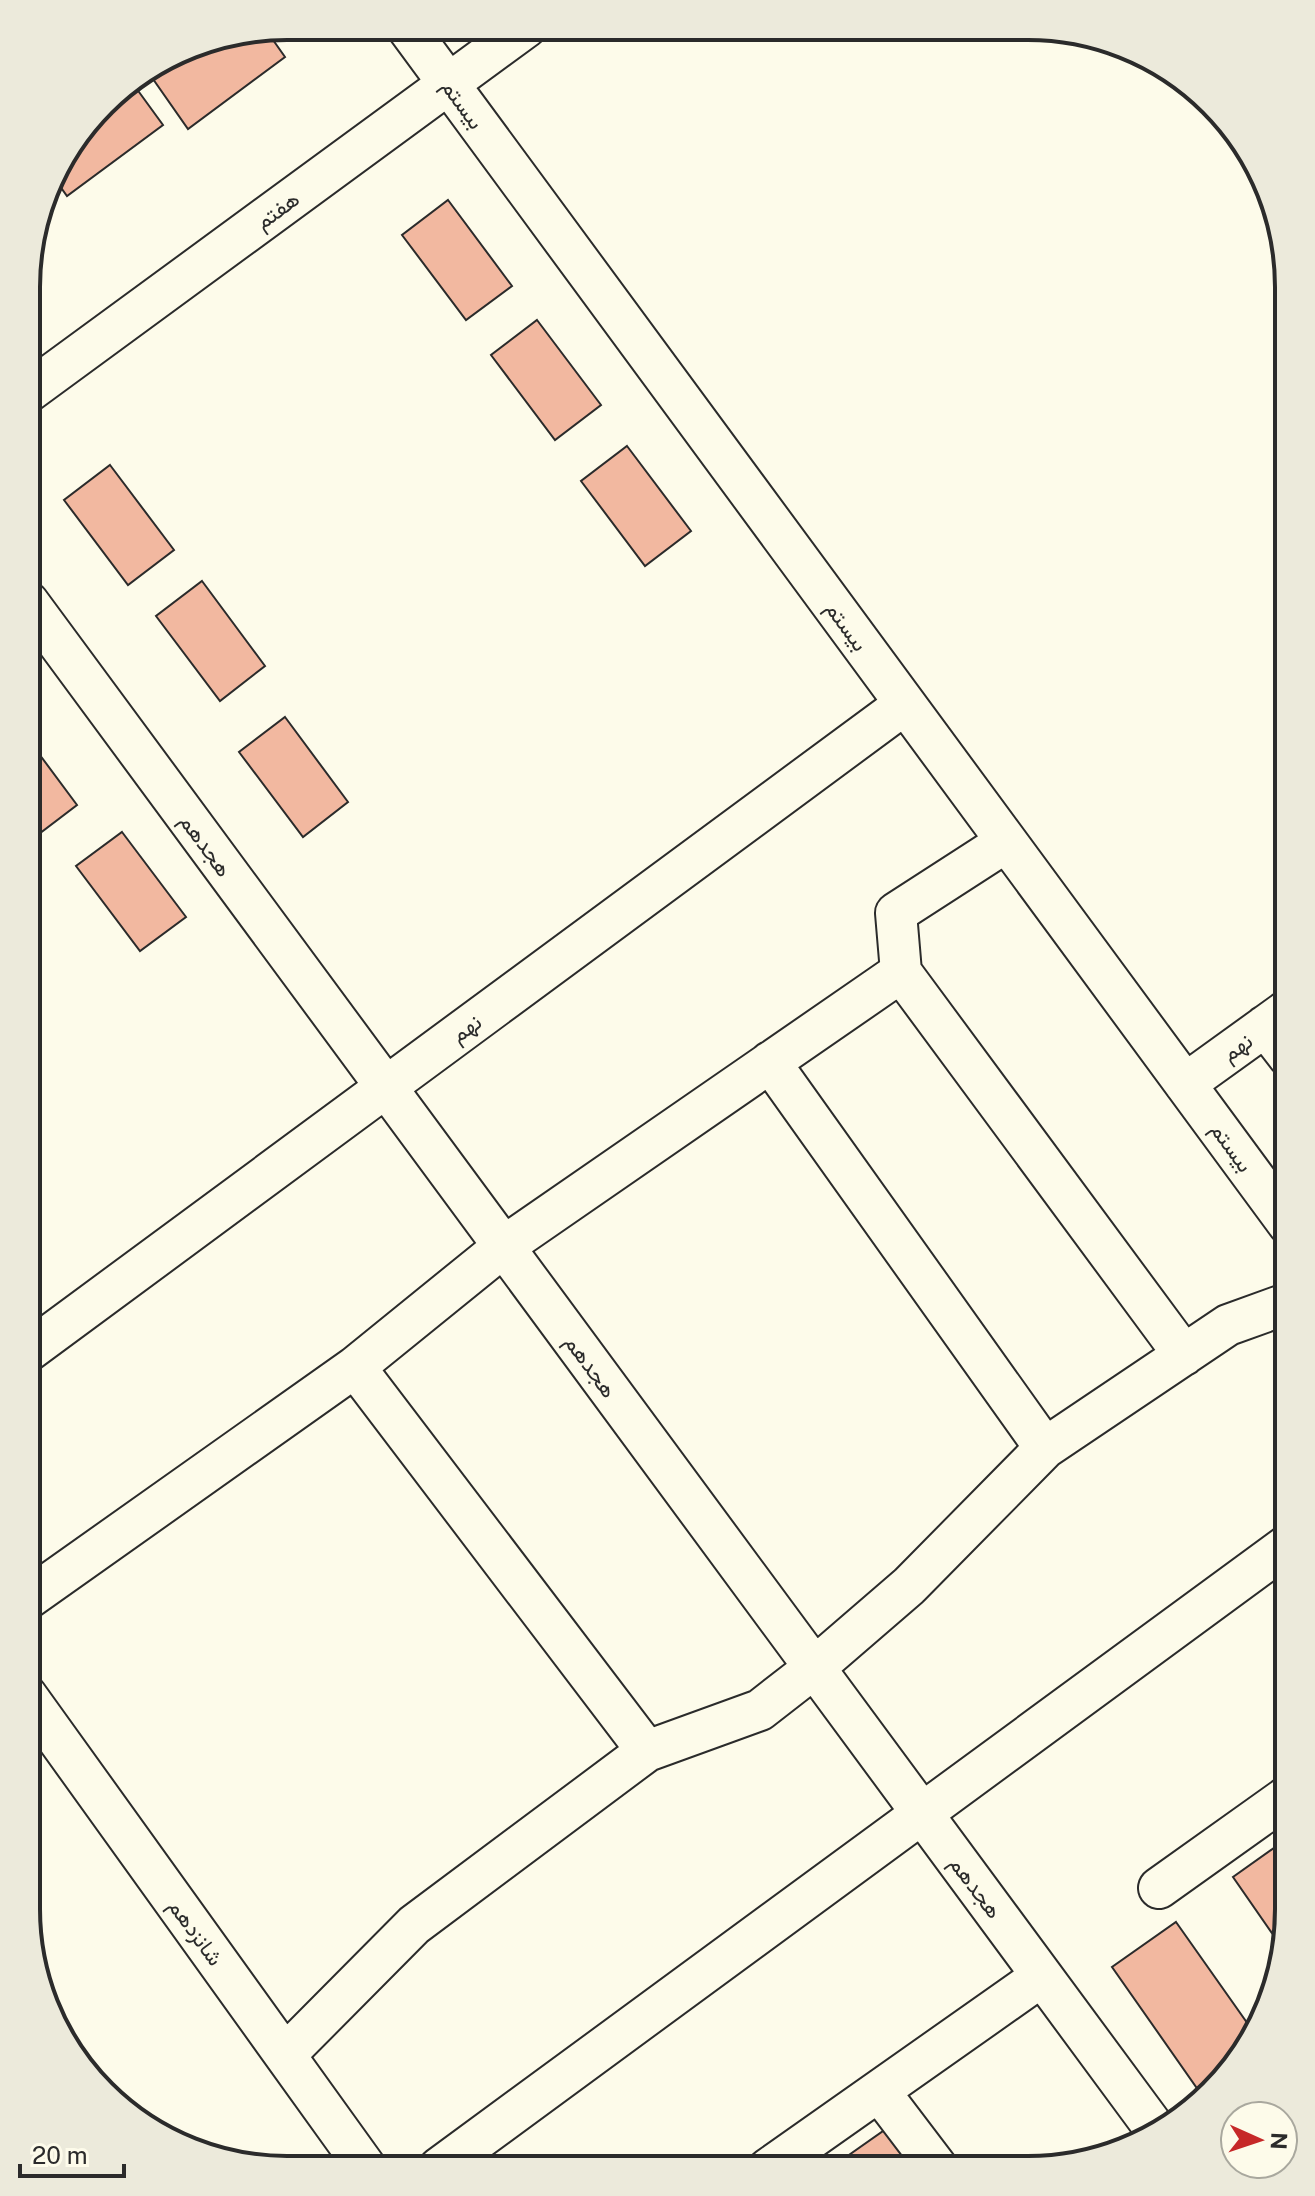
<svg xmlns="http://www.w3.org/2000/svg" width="1315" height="2196" font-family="'Public Sans',Vazirmatn,sans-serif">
<rect width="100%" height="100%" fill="#fdfbea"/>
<path fill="#f2b8a0" stroke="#2b2b2b" stroke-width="2" d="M 266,30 L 285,57 L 188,129 L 153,79 L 202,43 Z
M 131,81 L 163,125 L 67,196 L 52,175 L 53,171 L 115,91 Z
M 448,200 L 512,286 L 466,320 L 402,235 Z
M 537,320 L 601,405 L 555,440 L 491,355 Z
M 627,446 L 691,531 L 645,566 L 581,481 Z
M 110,465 L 174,550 L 128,585 L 64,500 Z
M 202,581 L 265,666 L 220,701 L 156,616 Z
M 285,717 L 348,802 L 303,837 L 239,752 Z
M 28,739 L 77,805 L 31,840 L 27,834 Z
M 122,832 L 186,917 L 140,951 L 76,866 Z
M 1288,1838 L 1288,1927 L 1283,1949 L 1233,1877 Z
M 1176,1922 L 1255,2034 L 1235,2068 L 1201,2094 L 1112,1967 Z
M 886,2129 L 915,2170 L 829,2169 Z"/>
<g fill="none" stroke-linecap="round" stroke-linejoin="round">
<defs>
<path id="minor" d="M 406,26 L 1289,1225
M 28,392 L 526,27
M 28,602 L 1155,2129
M 901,972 L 1184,1355
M 1265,1026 L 1289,1057
M 770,1062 L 1045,1448
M 1185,1084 L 1289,1009
M 27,1352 L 905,704
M 355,1367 L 647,1751
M 26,1600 L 355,1367 L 503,1247 L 901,972 L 896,913 L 1006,842
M 26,1695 L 366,2168
M 1159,1888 L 1288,1796
M 285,2055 L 414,1925 L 647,1751 L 760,1710 L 814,1668 L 909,1586 L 1045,1448 L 1228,1325 L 1289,1303
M 879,2091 L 939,2170
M 439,2168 L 1289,1544
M 768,2169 L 1042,1976"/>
</defs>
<use href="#minor" stroke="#2b2b2b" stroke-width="44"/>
<use href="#minor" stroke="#fdfbea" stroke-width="40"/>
</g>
<g text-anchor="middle" stroke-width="6" stroke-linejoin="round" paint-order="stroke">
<g font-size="22" fill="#2b2b2b" stroke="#fdfbea">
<text transform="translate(463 104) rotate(54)" y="8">بیستم</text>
<text transform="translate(277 210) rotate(-36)" y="8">هفتم</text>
<text transform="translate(847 626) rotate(54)" y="8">بیستم</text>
<text transform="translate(206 845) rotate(54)" y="8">هجدهم</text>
<text transform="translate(466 1028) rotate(-36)" y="8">نهم</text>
<text transform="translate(1237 1047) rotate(-36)" y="8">نهم</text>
<text transform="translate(1232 1147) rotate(54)" y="8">بیستم</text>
<text transform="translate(591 1366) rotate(54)" y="8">هجدهم</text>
<text transform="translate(976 1887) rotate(53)" y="8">هجدهم</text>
<text transform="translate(196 1932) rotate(54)" y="8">شانزدهم</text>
</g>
</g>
<path d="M0 0H1315V2196H0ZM287 40H1028A247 247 0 0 1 1275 287V1909A247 247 0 0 1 1028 2156H287A247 247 0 0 1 40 1909V287A247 247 0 0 1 287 40Z" fill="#eceadb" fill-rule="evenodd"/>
<path fill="none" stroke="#2b2b2b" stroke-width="4" d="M287 40H1028A247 247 0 0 1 1275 287V1909A247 247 0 0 1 1028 2156H287A247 247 0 0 1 40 1909V287A247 247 0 0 1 287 40Z"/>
<g transform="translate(1259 2140) rotate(93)"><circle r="38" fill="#fdfbea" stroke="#a9a89e" stroke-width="2"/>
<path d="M0-6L14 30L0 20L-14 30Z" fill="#c62828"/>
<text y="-12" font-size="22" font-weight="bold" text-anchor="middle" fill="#2b2b2b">N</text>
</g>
<path d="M20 2164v12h104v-12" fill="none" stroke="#2b2b2b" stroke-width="4"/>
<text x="32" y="2164" font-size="24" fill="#2b2b2b" stroke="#fdfbea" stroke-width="6" paint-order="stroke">20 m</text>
</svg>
